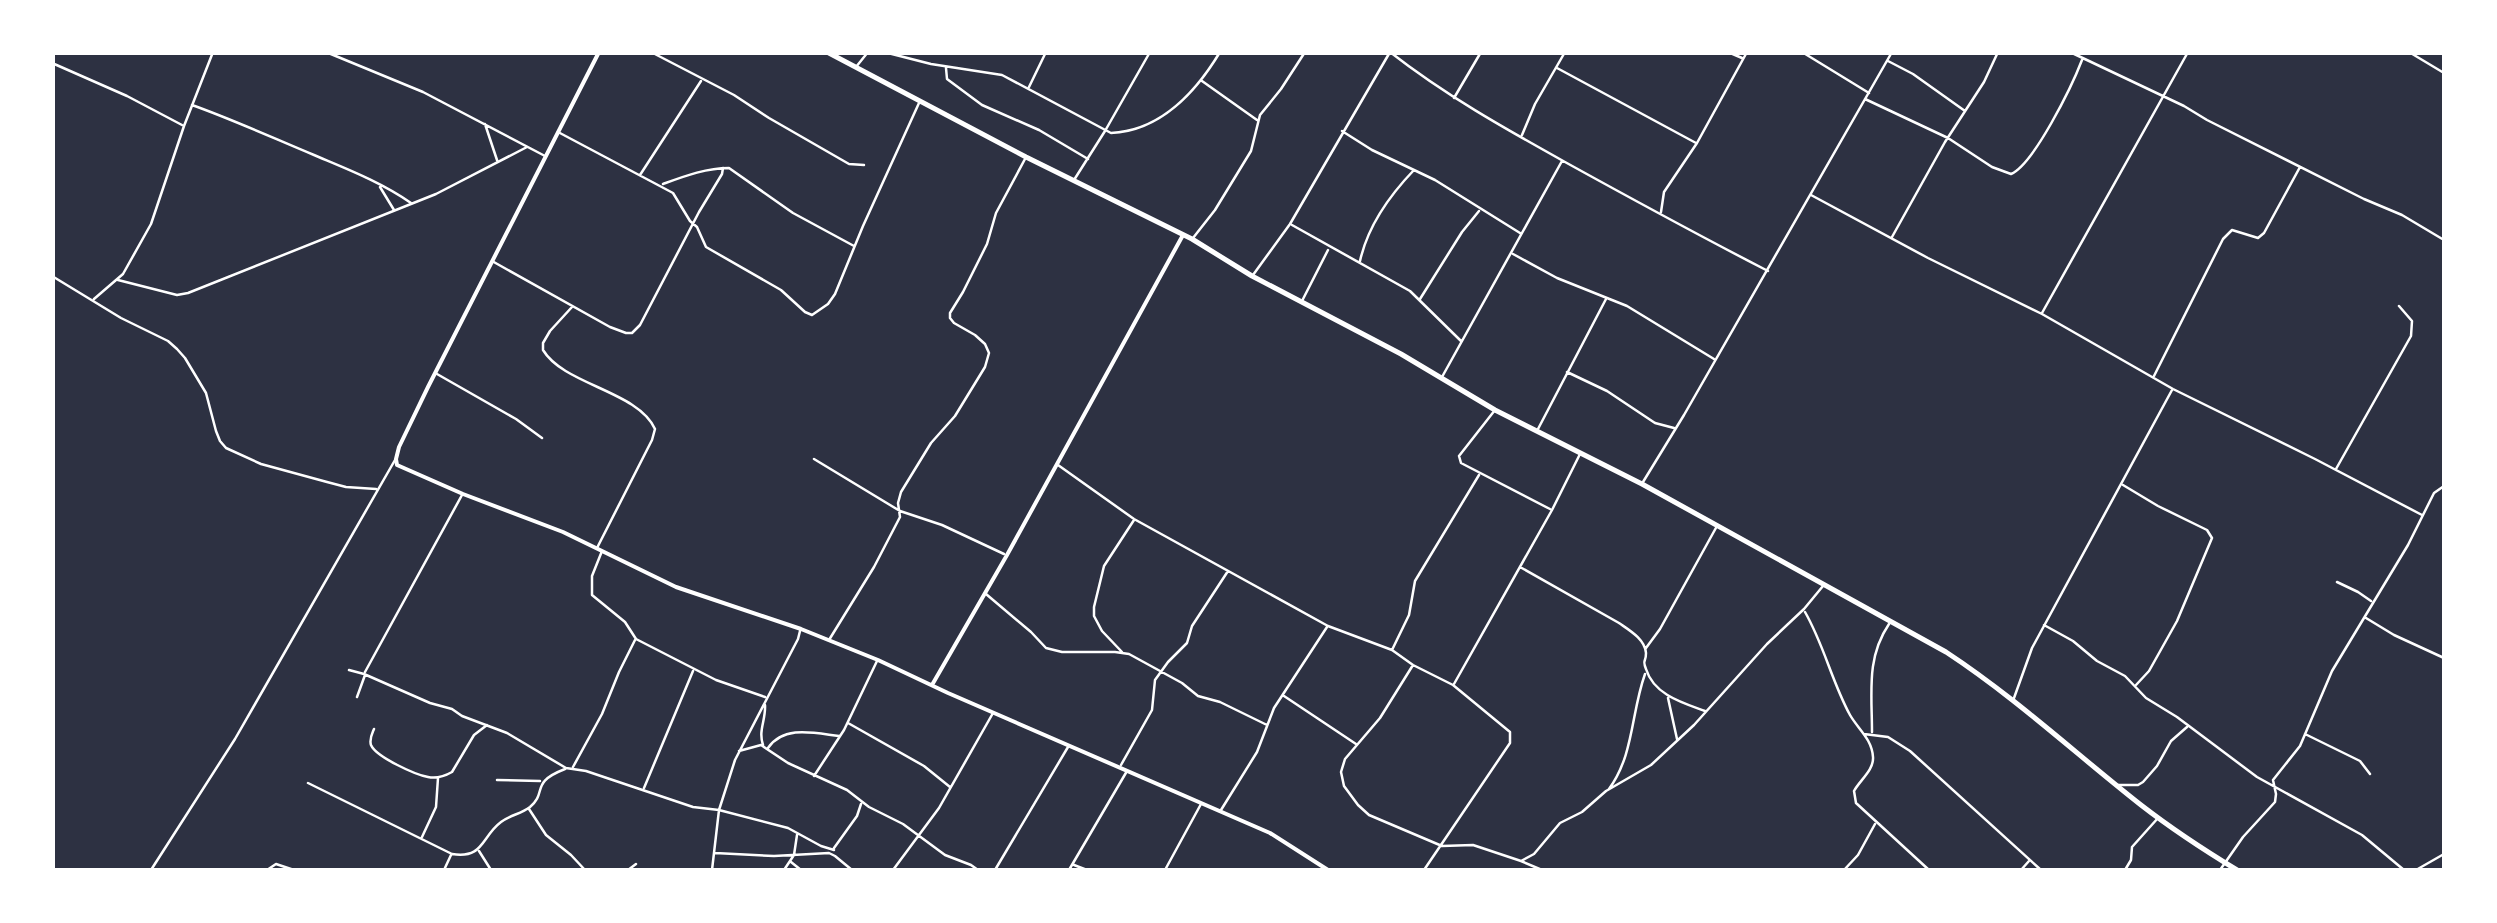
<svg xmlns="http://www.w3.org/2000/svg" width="2497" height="923" font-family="Mulish,sans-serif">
<rect width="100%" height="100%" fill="#2d3142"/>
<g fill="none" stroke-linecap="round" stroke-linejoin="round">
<path stroke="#fff" stroke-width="2.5" d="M 326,52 L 423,92 L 545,156
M 651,52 L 734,95 L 769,118 L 849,164 L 864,165
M 884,52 L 931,64 L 1002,75 L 1111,133 C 1160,131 1196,92 1220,52
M 1728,52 L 1742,58
M 1802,52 L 1869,93
M 2070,52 L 2184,106 L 2207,120 L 2364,199 L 2402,215 L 2444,240
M 2409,52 L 2444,73
M 1888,61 L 1913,74 L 1965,111
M 52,63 L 127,96 L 182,125
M 856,67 L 868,52
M 946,68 L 947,79 L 982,105 L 1039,130 L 1088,159
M 1557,68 L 1696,143
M 1202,81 L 1257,120
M 1029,87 L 1046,52
M 1454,98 L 1481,52
M 1865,99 L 1948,138 L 1992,167 L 2011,174 C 2034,164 2072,86 2082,60
M 192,105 C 234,120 273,138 314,155 C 347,169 381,182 411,203
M 485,124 L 497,160
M 1342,131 L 1372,150 L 1435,180 L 1520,233
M 558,132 L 673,193 L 690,221 L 697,227 L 706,247 L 781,290 L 805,312 L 812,315 L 828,304 L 835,294 L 863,226 L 919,103
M 1522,135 L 1535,104 L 1565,52
M 640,175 L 701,81
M 1074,180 L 1105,131 L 1150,52
M 663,184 C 685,176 706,168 729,168 L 793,213 L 854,246
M 380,187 L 394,210
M 1811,195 L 1928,258 L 2042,314 L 2173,389 L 2315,459 L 2422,515
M 1661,212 L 1664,192 L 1697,143 L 1747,52
M 1292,225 L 1410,291 L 1461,341
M 1892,237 L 1945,142 L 1984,82 L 1998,52
M 1193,238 L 1215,210 L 1251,151 L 1260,115 L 1281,89 L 1305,52
M 1513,254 L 1557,278 L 1627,306 L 1714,359
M 492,261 L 610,327 L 626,333 L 632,333 L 640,325 L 699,212 L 722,174 L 723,168
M 1360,261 C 1368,225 1389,196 1414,170
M 1253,275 L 1290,224 L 1390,52 C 1445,95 1504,128 1565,162 C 1632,199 1700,236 1768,271
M 52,276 L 121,318 L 168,341 L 177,349 L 185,358 L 206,393 L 216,431 L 220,441 L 226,448 L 261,464 L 327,482 L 346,487 L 376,489
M 118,280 L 177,295 L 188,293 L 436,194 L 527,147
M 94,299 L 123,274 L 151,224 L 184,126 L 213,52
M 1420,299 L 1462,232 L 1479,211
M 1302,301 L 1328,250
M 572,307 L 550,331 L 543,343 L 543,350 C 564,385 638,391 655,429 L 652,440 L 597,548
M 2042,313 L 2188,52
M 1567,372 L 1607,391 L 1655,423 L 1674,428
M 437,374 L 516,419 L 542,438
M 2154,376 L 2223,239 L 2232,230 L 2258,238 L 2264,233 L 2300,167
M 1442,377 L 1562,161
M 1495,410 L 1459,456 L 1461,463 L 1550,509
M 1538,429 L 1606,299
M 814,459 L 900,511 L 942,525 L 1004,554
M 1058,465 L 1134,519 L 1328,626 L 1392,650 L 1413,665 L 1453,685 L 1510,732 L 1510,743 L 1424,870
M 2336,469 L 2411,336 L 2412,321 L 2399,306
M 1643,482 L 1684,415 L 1892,52
M 2123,485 L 2158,506 L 2207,530 L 2212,538 L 2177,621 L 2149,671 L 2136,685
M 602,551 L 592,576 L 592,595 L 625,622 L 636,639 L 716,680 L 765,697
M 1520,567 L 1619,623 C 1629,630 1645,639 1646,653 C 1646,663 1642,659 1646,669 C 1654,695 1683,703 1705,711
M 2337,582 L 2358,592 L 2371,601
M 986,594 L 1031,632 L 1046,648 L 1062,652 L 1115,652 L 1129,654 L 1182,683 L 1198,696 L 1220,702 L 1267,725
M 1805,612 C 1824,645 1832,682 1850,715 C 1858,729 1872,739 1873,757 C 1874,770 1860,780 1854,791 L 1856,803 L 1929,870
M 2366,618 L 2394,635 L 2444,658
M 2044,625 L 2073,641 L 2097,661 L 2125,676 L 2146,698 L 2177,717 L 2257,777 L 2362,835 L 2404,870
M 829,640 L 874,567 L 900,517 L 898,503 L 901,492 L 931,443 L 955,416 L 985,367 L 989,353 L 985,344 L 975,335 L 954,323 L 950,318 L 950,313 L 963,292 L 987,244 L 996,213 L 1025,159
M 1646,648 L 1660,629 L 1717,526
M 1392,650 L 1409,615 L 1415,581 L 1479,475
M 1122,652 L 1102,631 L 1094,616 L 1094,607 L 1104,566 L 1134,520
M 1413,665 L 1380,718 L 1345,759 L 1341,772 L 1344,786 L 1358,805 L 1369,815 L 1442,846 L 1473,845 L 1521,861 L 1534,854 L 1560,823 L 1582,812 L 1606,791 L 1651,765 L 1694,725 L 1767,644 L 1804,609 L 1823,586
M 349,670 L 364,674 L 430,703 L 452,709 L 462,716 L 507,733 L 566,768 L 586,771 L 693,807 L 719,810 L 788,828 L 821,846 L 834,850
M 365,672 L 462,495
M 1454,684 L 1552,510 L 1580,454
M 1284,696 L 1356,744
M 357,697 L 365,675
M 1668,698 L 1677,739
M 2014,698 L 2032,648 L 2172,390
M 848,723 L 924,766 L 950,787
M 374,729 C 372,734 369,739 371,745 C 376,757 416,775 428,777 C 437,779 445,776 452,772 L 474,735 L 487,725
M 1872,732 C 1872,693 1866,658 1889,624
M 1864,734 L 1888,737 L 1910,751 L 2041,870
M 2305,734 L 2360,761 L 2370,774
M 763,745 C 758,730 766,720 765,705
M 768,748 C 784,725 814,733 839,736
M 739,751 L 761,745 L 788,763 L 847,790 L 869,807 L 903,824 L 945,855 L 971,865 L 978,870
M 1121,765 L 1152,710 L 1155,680 L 1168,662 L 1187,643 L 1192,626 L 1228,571
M 573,767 L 602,714 L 619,672 L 635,640
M 814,776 L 844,730 L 877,661
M 497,780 L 540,781
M 308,783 L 452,854 C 484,859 481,837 501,822 C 510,815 521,814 530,807 C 548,792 529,783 565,769
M 2118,785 L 2138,785 L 2143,782 L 2157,766 L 2171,741 L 2187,727
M 644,788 L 693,671
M 1609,789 C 1634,755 1631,713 1645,674
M 529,809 L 546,835 L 571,855 L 585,870
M 1221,810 L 1257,752 L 1274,708 L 1327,627
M 422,837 L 436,807 L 438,778
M 834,848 L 857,816 L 861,804
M 479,851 L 491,870
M 715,853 L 774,856 L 829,853 L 835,856 L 852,870
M 1521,861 L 1542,870
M 791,862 L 801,870
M 1074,865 L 1087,870
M 151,870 L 235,739 L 395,460
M 267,870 L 276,864 L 294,870
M 310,870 L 318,870
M 444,870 L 451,855
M 628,870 L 636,864
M 712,870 L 719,810 L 735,760 L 798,639 L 800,631
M 784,870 L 794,855 L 797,835
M 893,870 L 939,808 L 993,713
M 995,870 L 1068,747
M 1069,870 L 1127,771
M 1165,870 L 1201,804
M 1844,870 L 1858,855 L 1875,824
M 2021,870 L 2029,861
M 2125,870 L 2131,860 L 2132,847 L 2158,818
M 2220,870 L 2243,837 L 2275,802 L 2276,794 L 2273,780 L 2300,746 L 2332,671 L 2408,545 L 2434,493 L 2444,486
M 2416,870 L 2444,854"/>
<path stroke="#fff" stroke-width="4" d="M 599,52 L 428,387 L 399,447 L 396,459 L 397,465 L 463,494 L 563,532 L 676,587 L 801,629 L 878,660 L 948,693 L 1270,833 L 1328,870
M 932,685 L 1007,555 L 1183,235"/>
<path stroke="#fff" stroke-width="5" d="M 827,52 L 1026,157 L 1192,239 L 1252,276 L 1401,354 L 1495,410 L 1642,484 L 1946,652 C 2016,698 2076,754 2141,805 C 2172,829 2204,850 2237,870"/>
</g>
<rect width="2497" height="923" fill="none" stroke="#ffffff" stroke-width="110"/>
</svg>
